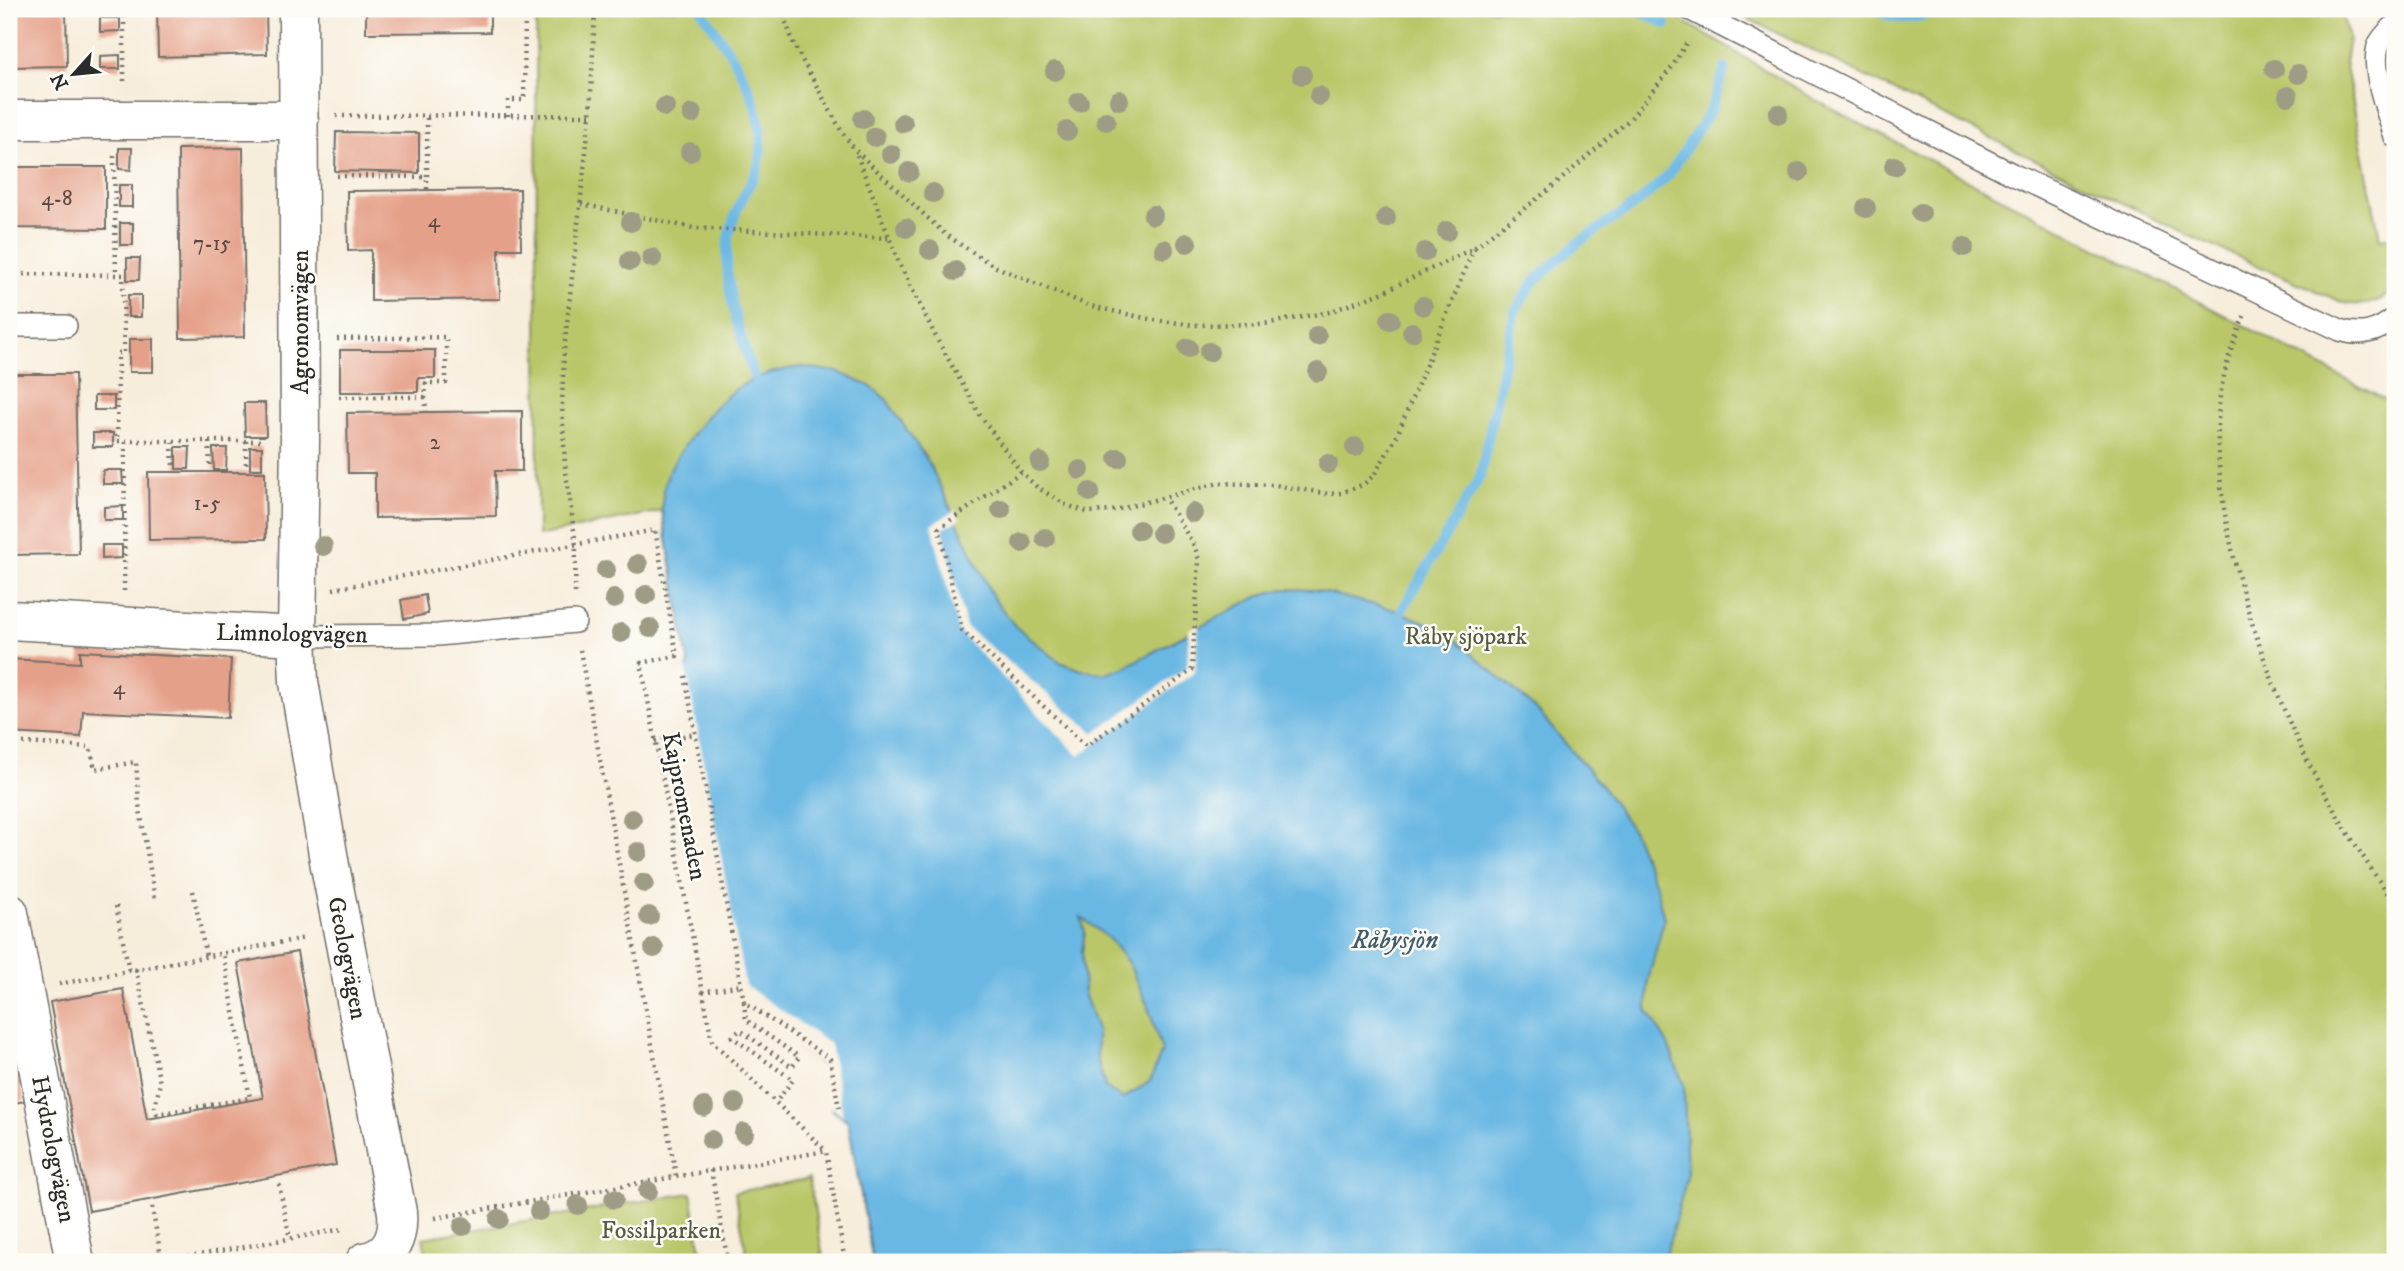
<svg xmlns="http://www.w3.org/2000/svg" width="2404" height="1271" font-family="'IM FELL DW Pica',serif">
<rect width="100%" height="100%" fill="#fdfcf7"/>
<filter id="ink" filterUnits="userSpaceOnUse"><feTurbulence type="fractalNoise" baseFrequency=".0143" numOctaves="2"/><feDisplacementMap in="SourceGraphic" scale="14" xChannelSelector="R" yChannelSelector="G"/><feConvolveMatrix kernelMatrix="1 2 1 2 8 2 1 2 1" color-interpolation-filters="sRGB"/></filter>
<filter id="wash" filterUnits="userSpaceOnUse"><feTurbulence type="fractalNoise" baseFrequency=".00686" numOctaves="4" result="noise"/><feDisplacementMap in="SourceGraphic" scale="28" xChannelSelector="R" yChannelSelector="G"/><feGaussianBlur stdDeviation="1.57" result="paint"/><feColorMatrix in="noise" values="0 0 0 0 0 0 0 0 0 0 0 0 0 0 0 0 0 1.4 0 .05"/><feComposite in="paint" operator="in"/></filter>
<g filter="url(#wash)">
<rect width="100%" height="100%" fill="#f7eddb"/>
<path fill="#bac769" stroke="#72794a" stroke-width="2" d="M 536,9 L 1663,9 L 1817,101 L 2395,405 L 2395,1262 L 873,1262 L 848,1121 L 832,1110 L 824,1067 L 689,667 L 662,511 L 538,536 Z
M 1728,9 L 2340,9 L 2349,38 L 2345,62 L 2380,239 L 2395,237 L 2395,289 C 2378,304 2366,307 2344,303 L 2192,237 Z
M 809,1179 L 824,1262 L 748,1262 L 735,1192 Z
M 691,1193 L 703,1262 L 428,1262 L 423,1238 Z"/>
<path fill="#69b7e3" stroke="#4a7187" stroke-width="2" fill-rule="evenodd" d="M 803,367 L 838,372 L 870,386 L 886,399 L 929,463 L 994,599 L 1016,627 L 1060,662 L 1082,670 L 1106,674 L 1123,668 L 1237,607 L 1264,594 L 1285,589 L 1315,590 L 1392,609 L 1427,623 L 1456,640 L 1536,709 L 1601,785 L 1633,831 L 1656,887 L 1664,919 L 1648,981 L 1647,1009 L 1668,1045 L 1684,1085 L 1687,1177 L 1664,1262 L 873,1262 L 848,1121 L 832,1110 L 824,1067 L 739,1007 L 678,670 L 689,667 L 662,510 C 662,478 670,466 688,441 C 719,396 747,372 803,367 ZM 1081,917 L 1109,939 L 1129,964 L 1147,1004 L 1162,1051 L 1150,1081 L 1123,1099 L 1105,1087 L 1097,1058 L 1097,1029 L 1084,993 L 1082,952 L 1085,932 Z"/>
<path fill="#f7eddb" d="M 955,510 L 960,519 L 943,529 L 966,627 L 1095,733 L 1187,667 L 1189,629 L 1199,624 L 1195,672 L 1079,756 L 958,631 L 932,525 Z
M 686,667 L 745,985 L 830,1044 L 843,1115 L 829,1106 L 822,1066 L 736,1009 L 675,670 Z"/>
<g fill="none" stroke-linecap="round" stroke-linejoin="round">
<path stroke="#69b7e3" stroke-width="10" d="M 701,9 C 730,54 775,110 757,169 C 755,177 749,185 745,193 C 735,213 726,235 727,259 C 727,304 746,350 759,393
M 1635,9 L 1666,24
M 1874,9 C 1896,21 1915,21 1937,9
M 1395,622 L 1480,477 L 1515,311 L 1533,283 L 1552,265 L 1579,242 L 1639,202 L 1669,175 L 1711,109 L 1725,68"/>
</g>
<g id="blocks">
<path fill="#e5a089" d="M 9,9 L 66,9 L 67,66 L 9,67 Z
M 157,9 L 266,9 L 267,54 L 158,57 Z
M 366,9 L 490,9 L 490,32 L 366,33 Z
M 100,18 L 120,18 L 120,31 L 100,32 Z
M 120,55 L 120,69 L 100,69 L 100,56 Z
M 336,132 L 419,133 L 419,173 L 335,171 Z
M 119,148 L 132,148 L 131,170 L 119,169 Z
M 243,148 L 245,337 L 180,338 L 178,149 Z
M 9,167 L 106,167 L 106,229 L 9,228 Z
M 119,185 L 132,185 L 132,207 L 119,207 Z
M 520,189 L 521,249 L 499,249 L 500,299 L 371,301 L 371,250 L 348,251 L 347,191 Z
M 120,223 L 133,223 L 133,245 L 120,245 Z
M 127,258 L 140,258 L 139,280 L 127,280 Z
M 128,295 L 141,295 L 141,317 L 128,317 Z
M 129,339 L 153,339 L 153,372 L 129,372 Z
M 340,350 L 435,350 L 435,378 L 418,378 L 418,392 L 340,392 Z
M 9,374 L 75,374 L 79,554 L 10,555 Z
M 94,396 L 114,396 L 114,410 L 94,410 Z
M 244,403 L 265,403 L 266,436 L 245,436 Z
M 522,411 L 522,471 L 495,471 L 496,516 L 375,518 L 375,473 L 348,473 L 347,413 Z
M 93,433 L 113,433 L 113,447 L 93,447 Z
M 176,447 L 190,447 L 189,469 L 176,469 Z
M 250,447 L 262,447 L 262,469 L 250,469 Z
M 213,448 L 227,448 L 226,470 L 214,470 Z
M 103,470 L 122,470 L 123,484 L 103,484 Z
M 148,472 L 265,472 L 266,539 L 149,540 Z
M 123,506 L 123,520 L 104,520 L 104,507 Z
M 102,545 L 122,545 L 122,558 L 102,559 Z
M 425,595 L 428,614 L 404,619 L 401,600 Z
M 80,651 L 231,659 L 228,718 L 83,711 L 81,737 L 9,733 L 9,659 L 80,663 Z
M 297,952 L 336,1165 L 89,1211 L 50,1002 L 123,989 L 147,1119 L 263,1098 L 238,963 Z
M 10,1026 L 25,1101 L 9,1104 L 9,1027 Z"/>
</g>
</g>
<g filter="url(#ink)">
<use href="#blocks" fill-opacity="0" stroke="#726f69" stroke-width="2"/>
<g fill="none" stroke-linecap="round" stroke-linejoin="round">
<defs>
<path id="lane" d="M 1689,9 L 2012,174 L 2340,330 C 2361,337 2378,332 2395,318
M 2395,25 C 2389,31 2381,38 2378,46 C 2371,71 2388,113 2395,137
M 9,326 L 66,326
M 297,636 L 438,635 L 575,622"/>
<path id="street" d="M 298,9 L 300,441 L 297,636 L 299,682 L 330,866 L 397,1212 C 399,1237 391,1257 365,1262
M 9,120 L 299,120
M 9,620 L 297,636
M 9,913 L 75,1262"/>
</defs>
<use href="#lane" stroke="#726f69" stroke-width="24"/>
<use href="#street" stroke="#726f69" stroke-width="41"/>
<path stroke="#726f69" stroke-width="4.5" stroke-dasharray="2 5" stroke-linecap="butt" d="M 124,9 L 124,84
M 781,9 L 795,47 L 842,132 L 856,151 L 946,235 L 994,266 L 1090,306 L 1154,320 L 1194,325 L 1264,324 L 1329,312 L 1379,294 L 1474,248 L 1556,184 L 1630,119 L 1672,67 L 1688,40
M 336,116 L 590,115
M 508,116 L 508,100 L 524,100 L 525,9
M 857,155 L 900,265 L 938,341 L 980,415 L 1021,472 L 1037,487 L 1066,505 L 1087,512 L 1112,511 L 1219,483 L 1275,485 L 1329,494 L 1341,493 L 1364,484 L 1374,475 L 1396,438 L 1474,248
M 114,156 L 116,275
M 337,176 L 427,177 L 427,115
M 427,189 L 427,177
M 581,204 L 693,228 L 888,238
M 9,274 L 123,275 L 124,353 L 118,353 L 117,441 L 265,441
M 2244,316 C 2233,342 2224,369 2220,397 C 2206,509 2261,670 2312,770 C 2336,817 2366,861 2395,905
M 337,339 L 446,337 L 446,383 L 426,383 L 425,397 L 337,397
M 425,397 L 426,412
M 246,441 L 246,469
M 172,442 L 173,469
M 209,442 L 210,468
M 1021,472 L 939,528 L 962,630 L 1086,746 L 1192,670 L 1199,560 L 1195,547 L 1165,498
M 333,589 L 655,530 L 677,656 L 641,663 L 712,1041 L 826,1151
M 124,591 L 125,441
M 575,593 L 576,545 L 565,465 L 562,404 L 564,350 L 590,115 L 595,9
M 580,650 L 676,1176
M 685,676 L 744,1002 L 830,1059 L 839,1108
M 655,741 L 695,734
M 9,742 L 90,747 L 95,769 L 136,762 L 139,804 L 155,899
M 193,891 L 206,956
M 116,906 L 129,970
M 136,969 L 160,1083 L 155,1107 L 157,1114 L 250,1098 L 223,953
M 59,984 L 305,938
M 702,992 L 741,985
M 744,1002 L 746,1020 L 799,1057 L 792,1067 L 740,1030 L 732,1037 L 793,1080 L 776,1102
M 711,1170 L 728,1262
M 279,1184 L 290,1239
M 152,1207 L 162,1262
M 435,1218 L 826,1151 L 845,1262
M 160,1262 L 343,1229"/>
<use href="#lane" stroke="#fff" stroke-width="21"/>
<use href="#street" stroke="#fff" stroke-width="38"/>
</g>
<g fill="#9e9c85">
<circle cx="2274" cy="69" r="10"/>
<circle cx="1055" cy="71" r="10"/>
<circle cx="2298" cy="74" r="10"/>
<circle cx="1302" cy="75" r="10"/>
<circle cx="1319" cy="96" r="10"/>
<circle cx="2288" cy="96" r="10"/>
<circle cx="1119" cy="100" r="10"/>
<circle cx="1079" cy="102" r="10"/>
<circle cx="665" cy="107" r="10"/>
<circle cx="692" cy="114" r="10"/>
<circle cx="1778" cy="114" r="10"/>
<circle cx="863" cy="119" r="10"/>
<circle cx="1106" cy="121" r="10"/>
<circle cx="903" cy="123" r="10"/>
<circle cx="1067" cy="131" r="10"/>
<circle cx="875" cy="137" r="10"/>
<circle cx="690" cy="152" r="10"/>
<circle cx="891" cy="154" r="10"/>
<circle cx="1894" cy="166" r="10"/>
<circle cx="909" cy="172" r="10"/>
<circle cx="1799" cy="172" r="10"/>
<circle cx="933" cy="193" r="10"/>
<circle cx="1866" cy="208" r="10"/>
<circle cx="1921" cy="213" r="10"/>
<circle cx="1153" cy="215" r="10"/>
<circle cx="1386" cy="218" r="10"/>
<circle cx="631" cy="222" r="10"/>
<circle cx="906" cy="228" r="10"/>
<circle cx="1447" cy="231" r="10"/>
<circle cx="1187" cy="243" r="10"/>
<circle cx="1964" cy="247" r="10"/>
<circle cx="1164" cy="249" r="10"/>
<circle cx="930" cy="250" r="10"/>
<circle cx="1425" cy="252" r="10"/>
<circle cx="652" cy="258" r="10"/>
<circle cx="630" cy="261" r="10"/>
<circle cx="955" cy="271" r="10"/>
<circle cx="1423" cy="306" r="10"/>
<circle cx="1390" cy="320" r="10"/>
<circle cx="1412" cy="332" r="10"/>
<circle cx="1317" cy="336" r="10"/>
<circle cx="1188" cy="348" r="10"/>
<circle cx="1209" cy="352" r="10"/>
<circle cx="1318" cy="372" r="10"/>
<circle cx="1355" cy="447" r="10"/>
<circle cx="1118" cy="458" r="10"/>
<circle cx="1040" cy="462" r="10"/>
<circle cx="1328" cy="464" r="10"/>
<circle cx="1080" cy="470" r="10"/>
<circle cx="1090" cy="492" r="10"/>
<circle cx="1001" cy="509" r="10"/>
<circle cx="1193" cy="513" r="10"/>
<circle cx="1139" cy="530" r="10"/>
<circle cx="1161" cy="533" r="10"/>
<circle cx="1045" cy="538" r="10"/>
<circle cx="1022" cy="543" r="10"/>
<circle cx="323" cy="546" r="10"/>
<circle cx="638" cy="564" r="10"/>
<circle cx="606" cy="570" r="10"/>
<circle cx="646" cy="595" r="10"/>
<circle cx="614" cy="599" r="10"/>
<circle cx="650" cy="628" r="10"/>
<circle cx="621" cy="633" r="10"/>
<circle cx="632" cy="819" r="10"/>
<circle cx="638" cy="852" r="10"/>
<circle cx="644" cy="883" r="10"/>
<circle cx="649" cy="916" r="10"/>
<circle cx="654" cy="948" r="10"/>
<circle cx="735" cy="1103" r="10"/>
<circle cx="704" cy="1107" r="10"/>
<circle cx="744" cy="1133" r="10"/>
<circle cx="711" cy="1140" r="10"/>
<circle cx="648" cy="1191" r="10"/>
<circle cx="614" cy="1199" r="10"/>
<circle cx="578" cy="1205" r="10"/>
<circle cx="539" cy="1211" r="10"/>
<circle cx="499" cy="1219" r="10"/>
<circle cx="463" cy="1226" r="10"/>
</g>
</g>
<g text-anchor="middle" stroke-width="5" stroke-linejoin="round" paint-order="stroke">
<g font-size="21" fill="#5a4842">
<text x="57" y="205">4-8</text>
<text x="434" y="227">4</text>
<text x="212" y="250">7-15</text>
<text x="435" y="449">2</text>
<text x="207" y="510">1-5</text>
<text x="119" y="694">4</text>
</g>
<g font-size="24" fill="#2b2b2b" stroke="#fdfcf7">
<text transform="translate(300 322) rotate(-90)" y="8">Agronomvägen</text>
<text transform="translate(292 633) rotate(1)" y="8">Limnologvägen</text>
<text transform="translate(685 806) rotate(79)" y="8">Kajpromenaden</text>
<text transform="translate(348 958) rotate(79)" y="8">Geologvägen</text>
<text transform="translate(54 1149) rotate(79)" y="8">Hydrologvägen</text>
</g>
<g font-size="24" fill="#565a3e" stroke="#fdfcf7">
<text x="1466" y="644">Råby sjöpark</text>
<text x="661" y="1238">Fossilparken</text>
</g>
<g font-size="26" font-style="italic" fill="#415c6b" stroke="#fdfcf7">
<text x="1395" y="948">Råbysjön</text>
</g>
</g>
<rect width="2404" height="1271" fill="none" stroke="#fdfcf7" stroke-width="35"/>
<g transform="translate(74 74) rotate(243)" stroke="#fdfcf7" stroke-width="5" paint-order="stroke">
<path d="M0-5L12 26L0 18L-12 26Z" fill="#2b2b2b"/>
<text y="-10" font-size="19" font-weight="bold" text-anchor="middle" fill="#2b2b2b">N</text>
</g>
</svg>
